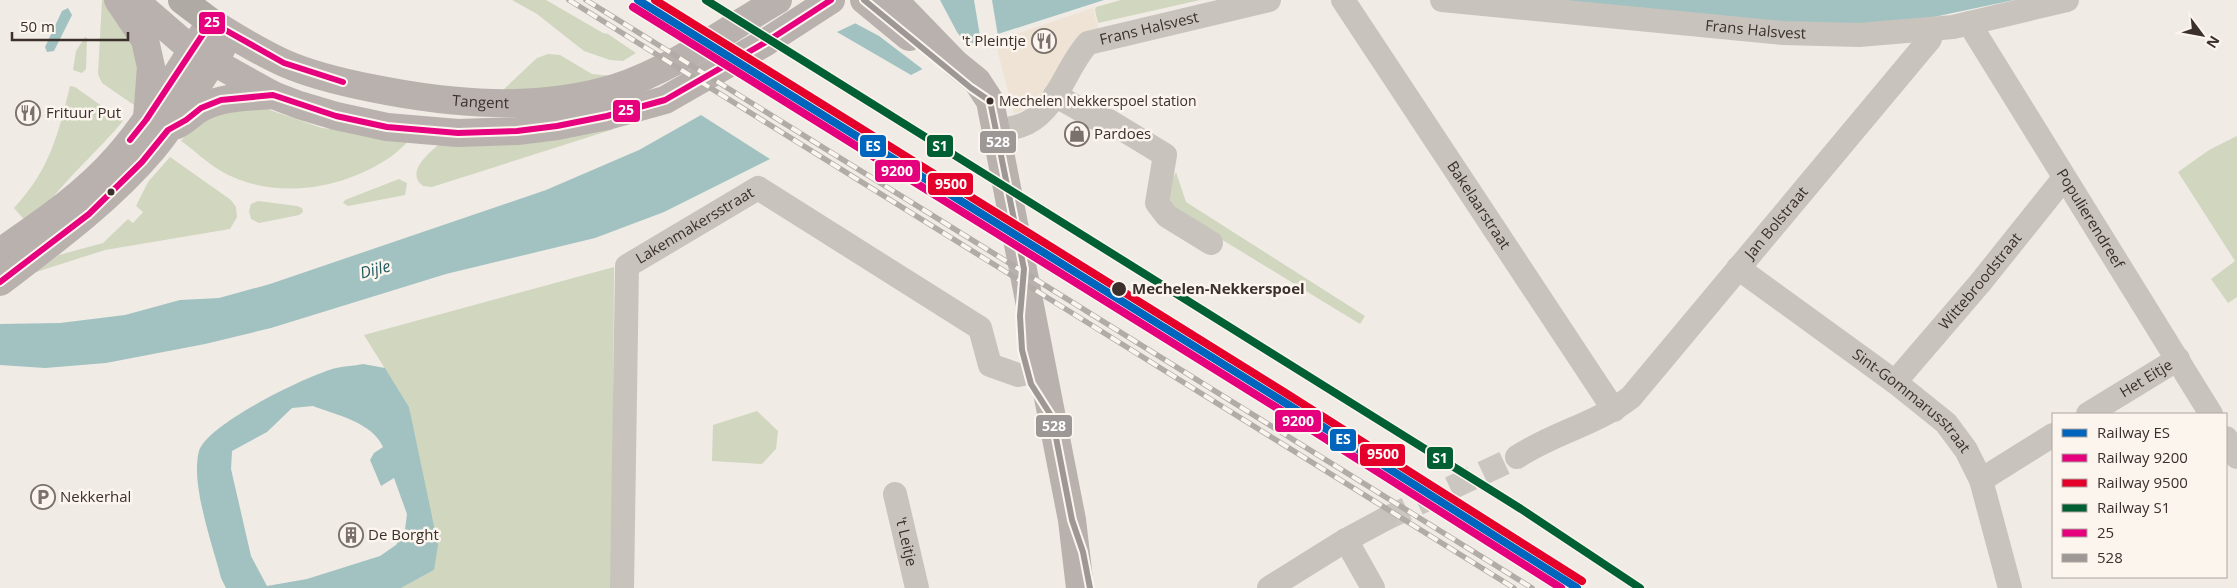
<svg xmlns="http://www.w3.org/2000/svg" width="2237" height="588" font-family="'Open Sans',sans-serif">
<rect width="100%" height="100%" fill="#f0ebe5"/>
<path fill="#d1d6bf" d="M 102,0 L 104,0 L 130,27 L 140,46 L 134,105 L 102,83 L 98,74 Z
M 512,0 L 546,0 L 603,33 L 608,34 L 636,53 L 623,61 L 610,60 L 584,51 L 537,14 Z
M 1121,0 L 1200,0 L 1098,23 L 1095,10 L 1096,7 Z
M 85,37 L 87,38 L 86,69 L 82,73 L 73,70 L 76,51 Z
M 548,54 L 560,55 L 592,74 L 612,76 C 576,86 541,90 503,90 L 537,58 Z
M 70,86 L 75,87 L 123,121 C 102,146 80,166 59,190 C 48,203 42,213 28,224 L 14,208 C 50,169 58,135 70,86 Z
M 220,108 L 264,108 L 322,128 L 412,138 C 404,145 397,153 389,158 C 341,190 273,201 221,171 C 207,163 194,150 181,141 L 201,118 Z
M 606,126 L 614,129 L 432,187 L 423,186 C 404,172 431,151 442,142 Z
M 2237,136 L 2237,297 L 2228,303 L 2211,279 L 2235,261 L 2178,172 L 2209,150 Z
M 170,157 L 231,200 L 236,207 L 237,217 L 230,229 L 105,250 L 33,273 L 59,255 L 103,243 L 128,219 L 133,223 L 143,212 L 136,206 L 148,182 Z
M 1176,172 L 1186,202 L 1365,316 L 1360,324 L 1180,214 C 1161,198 1166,192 1176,172 Z
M 399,179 L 407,183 L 405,195 L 348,206 L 343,203 L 345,200 Z
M 258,201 L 297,206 L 302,208 L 303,212 L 299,215 L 259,223 L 251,219 L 249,211 L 251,204 Z
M 614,267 L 612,588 L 401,588 L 434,570 L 409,407 L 364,335 Z
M 757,411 L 778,431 L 776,449 L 762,464 L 712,461 L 713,425 Z"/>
<path fill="#eee3d5" d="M 1093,8 L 1099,32 L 1031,107 L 1014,114 L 995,41 Z"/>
<path fill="#a1c2c1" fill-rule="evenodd" d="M 904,0 L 1104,0 L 979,40 L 911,75 L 837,32 Z
M 1551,0 L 2014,0 L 1929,18 L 1852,26 L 1789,25 Z
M 68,8 L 72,15 L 54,51 L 47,52 L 45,47 L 62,11 Z
M 701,115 L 770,159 L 664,212 L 595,238 L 446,274 L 271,328 L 205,344 L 106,363 L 45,368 L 0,365 L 0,324 L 60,323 L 125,315 L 180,300 L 219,298 L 270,284 L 546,190 L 639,150 Z
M 363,364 L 385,368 L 409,407 L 438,545 L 434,570 L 401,588 L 226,588 L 221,578 C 213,546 190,483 199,451 C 207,424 308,375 336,368 C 345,366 354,366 363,364 ZM 313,406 C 336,415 372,422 383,447 L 374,453 L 370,460 L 381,486 L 394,478 L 407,514 L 405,530 L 396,545 L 380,556 L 307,579 L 267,586 L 251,556 L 231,469 L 232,451 L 267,432 L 292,408 Z"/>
<path fill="#f0ebe5" d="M 898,0 L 940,0 L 957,32 L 969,48 L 925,71 L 879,36 L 851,21 Z
M 974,0 L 992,0 L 998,36 L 981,42 Z"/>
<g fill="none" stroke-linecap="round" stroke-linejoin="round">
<path stroke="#ccc6c0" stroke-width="24" stroke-dasharray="24 12" stroke-linecap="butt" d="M 1385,519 L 1517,457"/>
<g stroke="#c9c3be" stroke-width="24">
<path id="s1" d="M 1343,0 L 1614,410"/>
<path id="s2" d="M 1442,0 L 1783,33 L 1859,35 L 1953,27 L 2067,0"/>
<path id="s3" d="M 1969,23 L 2211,414"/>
<path d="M 1055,95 L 1095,118 L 1109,121 L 1165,155 L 1157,203 L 1167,216 L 1211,243"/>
<path id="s4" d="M 998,132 C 1007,129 1019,127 1027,123 C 1058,107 1066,67 1088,43 L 1269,0"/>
<path id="s5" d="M 1738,268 L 1895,382 L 1946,423 L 1966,450 L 1981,480 L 2010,588"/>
<path id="s6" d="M 1895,382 L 1980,283 L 2064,178"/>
<path id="s7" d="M 2088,414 L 2178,359"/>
<path d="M 2226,438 L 2237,457"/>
<path id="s8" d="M 1517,457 C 1553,433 1597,424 1631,397 L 1930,39 L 1932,30"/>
<path d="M 1981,480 L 2053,435"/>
<path id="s9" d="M 895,494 L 917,588"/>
<path d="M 1346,540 L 1373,588"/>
<path id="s10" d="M 622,588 L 627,266 L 758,188 L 980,328 L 990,365 L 1018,375 L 1044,370"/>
<path d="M 1269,588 L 1346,540 L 1385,519"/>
</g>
<g stroke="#b8b1ad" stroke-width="28">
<path d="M 118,0 L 145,40 L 151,67 L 147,117"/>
<path d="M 134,0 L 192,50 L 273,95 L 299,105 L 336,116 L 387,127 L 458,133 L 517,131 L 557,126 L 607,116 L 665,100 L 766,42 L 831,0"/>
<path d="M 864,0 L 909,37"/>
<path d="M 894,0 L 956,64 L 977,81 L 990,101 L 1072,520 L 1080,588"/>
<path d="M 177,125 C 187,120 194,111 203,107 C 225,96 249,97 273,95"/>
<path id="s11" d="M 0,252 C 42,223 84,195 118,156 C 154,115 180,66 211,22 C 234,36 259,52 284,63 C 311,75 341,82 371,88 C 450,104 536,112 615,88 C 673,69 725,31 778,0"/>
<path d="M 0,282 C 54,241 109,201 153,149 C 179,118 199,81 222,48"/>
</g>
<path stroke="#afaaa4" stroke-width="28" d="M 182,0 L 211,22"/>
<defs>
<path id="rail" d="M 569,0 L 1514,588
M 586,0 L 1532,588"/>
</defs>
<use href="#rail" stroke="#b1aca8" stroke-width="5.5"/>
<use href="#rail" stroke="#fbf5ee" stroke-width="4" stroke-dasharray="11" stroke-linecap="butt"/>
<defs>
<path id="bus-1" d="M 130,140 L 146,120 L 211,22 L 284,63 L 343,82
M 0,282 L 89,214 L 142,162 L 168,130 L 186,120 L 201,108 L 221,100 L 273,95 L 336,116 L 387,127 L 458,133 L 517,131 L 557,126 L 607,116 L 665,100 L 766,42 L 831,0"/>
<path id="bus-2" d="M 864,0 L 971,88 L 990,101 L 1024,269 L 1020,316 L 1022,350 L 1031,384 L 1052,417 L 1072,520 L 1083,552 L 1090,588"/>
</defs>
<use href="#bus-1" stroke="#fbf5ee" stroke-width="10"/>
<use href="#bus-2" stroke="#fbf5ee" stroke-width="10"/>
<use href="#bus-1" stroke="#e6007e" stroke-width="6"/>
<use href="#bus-2" stroke="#9d9895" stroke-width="6"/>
<defs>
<path id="rail-1" d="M 638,0 L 1279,399 L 1577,588"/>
<path id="rail-2" d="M 633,7 L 1274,406 L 1561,588"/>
<path id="rail-3" d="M 655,0 L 1284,392 L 1582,581"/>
<path id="rail-4" d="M 706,0 L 1521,509 L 1640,588"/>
</defs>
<use href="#rail-1" stroke="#fbf5ee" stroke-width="11"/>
<use href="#rail-2" stroke="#fbf5ee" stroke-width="11"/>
<use href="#rail-3" stroke="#fbf5ee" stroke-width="11"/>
<use href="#rail-4" stroke="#fbf5ee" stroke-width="11"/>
<use href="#rail-1" stroke="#0065bd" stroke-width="8"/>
<use href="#rail-2" stroke="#e5007d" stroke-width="8"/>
<use href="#rail-3" stroke="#e4002b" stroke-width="8"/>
<use href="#rail-4" stroke="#005f33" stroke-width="8"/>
</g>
<defs>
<symbol id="restaurant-ring" viewBox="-11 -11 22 22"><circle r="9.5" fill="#fbf5ee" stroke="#7a716c" stroke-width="1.5"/><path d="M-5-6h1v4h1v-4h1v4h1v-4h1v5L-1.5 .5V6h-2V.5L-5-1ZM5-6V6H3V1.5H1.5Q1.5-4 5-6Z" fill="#7a716c"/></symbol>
<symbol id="shop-ring" viewBox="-11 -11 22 22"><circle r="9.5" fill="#fbf5ee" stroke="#7a716c" stroke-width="1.5"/><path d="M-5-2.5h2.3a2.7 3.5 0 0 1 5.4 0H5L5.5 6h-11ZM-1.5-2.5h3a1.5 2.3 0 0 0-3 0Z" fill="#7a716c"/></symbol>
<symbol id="parking-ring" viewBox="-11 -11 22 22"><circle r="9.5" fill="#fbf5ee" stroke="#7a716c" stroke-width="1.5"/><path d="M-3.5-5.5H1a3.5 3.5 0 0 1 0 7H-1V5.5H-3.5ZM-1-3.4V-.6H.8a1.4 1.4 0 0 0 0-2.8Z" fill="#7a716c"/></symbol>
<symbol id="building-ring" viewBox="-11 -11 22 22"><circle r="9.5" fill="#fbf5ee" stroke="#7a716c" stroke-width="1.5"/><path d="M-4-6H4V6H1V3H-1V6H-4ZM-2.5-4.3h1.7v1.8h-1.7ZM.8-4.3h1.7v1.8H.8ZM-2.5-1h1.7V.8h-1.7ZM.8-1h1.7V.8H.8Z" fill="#7a716c"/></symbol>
</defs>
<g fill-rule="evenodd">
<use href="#restaurant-ring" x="1030" y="27" width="28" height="28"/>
<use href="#restaurant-ring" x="14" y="99" width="28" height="28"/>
<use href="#shop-ring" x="1063" y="120" width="28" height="28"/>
<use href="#parking-ring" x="29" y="483" width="28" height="28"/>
<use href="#building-ring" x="337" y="521" width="28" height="28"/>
</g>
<g fill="#3b302b" stroke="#fbf5ee" stroke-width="2">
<circle cx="990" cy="101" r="4.5"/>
<circle cx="111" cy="192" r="4.5"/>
<circle cx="1119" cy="289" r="8"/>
</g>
<g text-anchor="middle" stroke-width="5" stroke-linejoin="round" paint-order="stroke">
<g font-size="14" fill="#3b302b" stroke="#fbf5ee" text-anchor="start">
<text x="999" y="106">Mechelen Nekkerspoel station</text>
</g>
<g font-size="15" fill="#3b302b" stroke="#fbf5ee">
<text dy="5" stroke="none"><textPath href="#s4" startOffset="195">Frans Halsvest</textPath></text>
<text dy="5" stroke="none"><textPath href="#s2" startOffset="315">Frans Halsvest</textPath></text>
<text dy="5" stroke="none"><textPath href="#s11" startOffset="601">Tangent</textPath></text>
<text dy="5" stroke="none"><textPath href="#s1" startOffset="246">Bakelaarstraat</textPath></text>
<text dy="5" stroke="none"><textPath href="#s3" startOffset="230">Populierendreef</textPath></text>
<text dy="5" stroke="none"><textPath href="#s8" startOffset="356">Jan Bolstraat</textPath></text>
<text dy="5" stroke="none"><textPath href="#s10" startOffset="401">Lakenmakersstraat</textPath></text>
<text dy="5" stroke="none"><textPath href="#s6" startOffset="132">Wittebroodstraat</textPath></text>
<text dy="5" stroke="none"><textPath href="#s7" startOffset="68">Het Eitje</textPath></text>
<text dy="5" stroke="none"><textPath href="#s5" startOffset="219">Sint-Gommarusstraat</textPath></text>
<text dy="5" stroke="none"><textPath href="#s9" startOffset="49">'t Leitje</textPath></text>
</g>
<g font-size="15" fill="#3b302b" stroke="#fbf5ee" text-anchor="start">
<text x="1026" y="46" text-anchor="end">'t Pleintje</text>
<text x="46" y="118">Frituur Put</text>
<text x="1094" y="139">Pardoes</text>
<text x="60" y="502">Nekkerhal</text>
<text x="368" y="540">De Borght</text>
</g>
<g font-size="15" font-weight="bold" fill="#3b302b" stroke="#fbf5ee" text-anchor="start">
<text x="1132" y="294">Mechelen-Nekkerspoel</text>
</g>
<g font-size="16" font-style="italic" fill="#1f5a5e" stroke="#fbf5ee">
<text transform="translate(375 269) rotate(-15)" y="6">Dijle</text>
</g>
</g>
<g stroke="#fbf5ee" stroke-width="2">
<rect x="198" y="11" width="28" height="24" rx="5" fill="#e6007e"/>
<rect x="612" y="99" width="29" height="24" rx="5" fill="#e6007e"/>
<rect x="979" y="130" width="38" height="24" rx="5" fill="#9d9895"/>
<rect x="926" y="134" width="28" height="24" rx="5" fill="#005f33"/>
<rect x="859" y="134" width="28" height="24" rx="5" fill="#0065bd"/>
<rect x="874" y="159" width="47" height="24" rx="5" fill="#e5007d"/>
<rect x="927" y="172" width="47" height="24" rx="5" fill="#e4002b"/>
<rect x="1274" y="409" width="48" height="24" rx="5" fill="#e5007d"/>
<rect x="1035" y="414" width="38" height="24" rx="5" fill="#9d9895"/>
<rect x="1329" y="428" width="28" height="24" rx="5" fill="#0065bd"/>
<rect x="1359" y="443" width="47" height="24" rx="5" fill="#e4002b"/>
<rect x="1426" y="446" width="28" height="24" rx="5" fill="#005f33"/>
</g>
<g font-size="14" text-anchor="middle" font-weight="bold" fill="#fff">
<text x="212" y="27">25</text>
<text x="626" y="115">25</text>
<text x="998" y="147">528</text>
<text x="940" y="151">S1</text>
<text x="873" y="151">ES</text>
<text x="897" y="176">9200</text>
<text x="951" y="189">9500</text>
<text x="1298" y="426">9200</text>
<text x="1054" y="431">528</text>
<text x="1343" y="444">ES</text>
<text x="1383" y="459">9500</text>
<text x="1440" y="463">S1</text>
</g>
<rect x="2052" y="413" width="175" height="165" fill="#fbf5ee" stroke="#aea6a0"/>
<rect x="2062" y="429" width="25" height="8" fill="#0065bd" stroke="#aea6a0"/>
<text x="2097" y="438" font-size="15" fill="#3b302b">Railway ES</text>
<rect x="2062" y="454" width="25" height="8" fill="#e5007d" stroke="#aea6a0"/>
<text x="2097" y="463" font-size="15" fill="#3b302b">Railway 9200</text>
<rect x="2062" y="479" width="25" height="8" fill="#e4002b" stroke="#aea6a0"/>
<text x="2097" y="488" font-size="15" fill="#3b302b">Railway 9500</text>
<rect x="2062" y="504" width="25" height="8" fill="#005f33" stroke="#aea6a0"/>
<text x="2097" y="513" font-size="15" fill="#3b302b">Railway S1</text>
<rect x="2062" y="529" width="25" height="8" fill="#e6007e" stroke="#aea6a0"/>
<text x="2097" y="538" font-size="15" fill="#3b302b">25</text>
<rect x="2062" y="554" width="25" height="8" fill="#9d9895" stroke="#aea6a0"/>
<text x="2097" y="563" font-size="15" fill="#3b302b">528</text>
<g transform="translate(2202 35) rotate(122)" stroke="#fbf5ee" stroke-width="4" paint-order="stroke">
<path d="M0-4L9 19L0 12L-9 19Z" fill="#3b302b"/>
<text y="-8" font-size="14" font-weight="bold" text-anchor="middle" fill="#3b302b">N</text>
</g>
<path d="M12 32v8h116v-8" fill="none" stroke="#3b302b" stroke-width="2.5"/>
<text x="20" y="32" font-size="15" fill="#3b302b" stroke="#fbf5ee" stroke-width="4" paint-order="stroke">50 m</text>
</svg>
